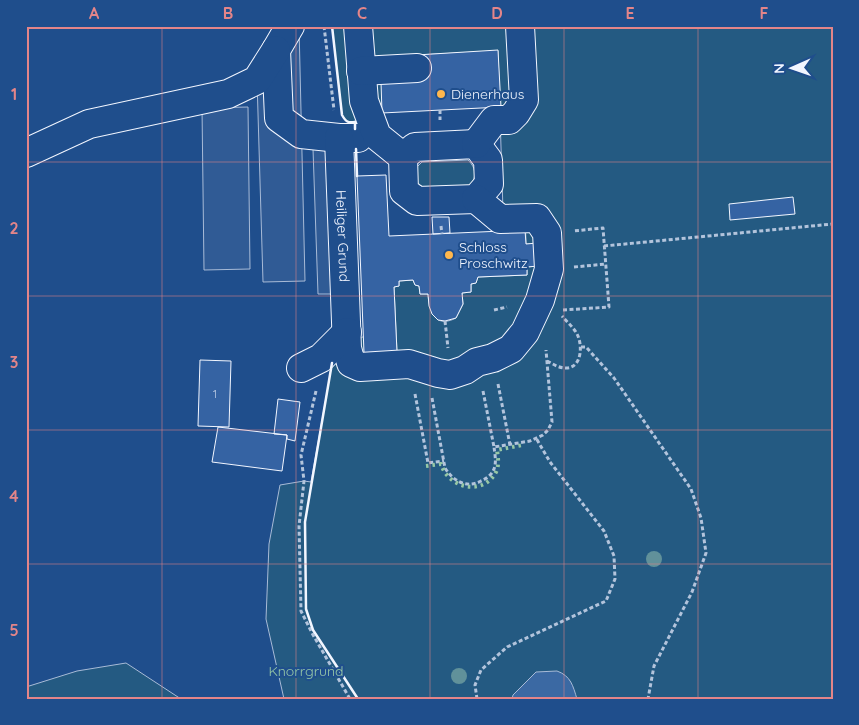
<svg xmlns="http://www.w3.org/2000/svg" width="859" height="725" font-family="Quicksand,sans-serif">
<rect width="100%" height="100%" fill="#1f4e8c"/>
<path fill="#245a82" stroke="#a8bbd7" d="M 332,26 L 833,26 L 833,699 L 284,699 L 266,619 L 269,544 L 280,485 L 304,481 L 311,482 L 333,358 L 364,336 L 397,352 L 394,287 L 399,286 L 399,281 L 413,280 L 415,285 L 419,286 L 420,294 L 428,294 C 429,311 435,329 456,318 L 463,304 L 462,293 L 471,292 L 471,284 L 476,283 L 478,277 L 527,275 L 527,267 L 538,266 L 537,244 L 526,244 L 525,210 L 503,211 L 498,51 L 416,55 L 382,113 L 349,123 L 345,120 L 342,115 Z
M 468,160 C 477,169 477,178 468,188 L 423,189 L 416,183 L 416,168 L 422,162 Z
M 126,663 L 181,699 L 26,699 L 26,687 L 77,671 Z"/>
<path fill="#305b95" stroke="#a8bbd7" d="M 299,26 L 305,281 L 263,282 L 257,80 Z
M 248,107 L 250,269 L 204,270 L 202,108 Z
M 333,148 L 338,294 L 318,294 L 313,149 Z"/>
<path fill="#3b69a3" stroke="#a8bbd7" d="M 557,671 C 571,676 573,686 577,699 L 512,699 L 513,695 L 536,672 Z"/>
<path fill="#3563a3" stroke="#f2f6ff" d="M 498,50 L 501,107 L 382,113 L 381,82 L 416,55 Z
M 386,175 L 389,236 L 525,230 L 526,244 L 537,243 L 538,266 L 527,267 L 527,275 L 478,277 L 476,283 L 471,284 L 471,292 L 462,293 L 463,304 L 456,318 L 445,321 L 438,320 L 432,314 L 429,306 L 428,294 L 420,294 L 419,286 L 415,285 L 413,280 L 399,281 L 399,286 L 394,287 L 397,352 L 364,353 L 357,176 Z
M 793,197 L 795,214 L 730,220 L 729,204 Z
M 432,217 L 449,217 L 450,233 L 433,234 Z
M 200,360 L 231,361 L 229,427 L 198,426 Z
M 278,399 L 300,402 L 295,441 L 287,439 L 287,435 L 274,434 Z
M 218,427 L 287,435 L 282,471 L 212,462 Z"/>
<g fill="none" stroke-linecap="round" stroke-linejoin="round">
<defs>
<g id="minor">
<path d="M 290,26 L 276,50 L 279,118 L 301,134 L 339,138 L 358,138"/>
<path d="M 358,26 L 364,101 L 377,136 L 403,157 L 404,191 L 417,201 L 476,199 L 489,184 L 488,160 L 476,144 L 415,147 L 403,157"/>
<path d="M 361,71 L 417,68"/>
<path id="s1" d="M 339,138 L 347,348 L 351,363 L 360,367 L 409,364 L 438,373 L 450,375 L 465,370 L 477,362 L 493,358 L 511,349 L 525,332 L 540,300 L 549,269 L 547,233 L 537,218 L 500,219 L 476,199"/>
<path d="M 476,144 L 494,120 L 509,120 L 516,113 L 524,100 L 520,26"/>
<path d="M 26,153 L 89,124 L 228,94 L 257,80 L 276,50"/>
<path d="M 301,368 L 321,358 L 347,332"/>
</g>
</defs>
<use href="#minor" stroke="#f2f6ff" stroke-width="30"/>
<path stroke="#b3c4dc" stroke-width="3" stroke-dasharray="4 2.5" stroke-linecap="butt" d="M 324,26 L 334,110
M 440,110 L 440,120
M 441,226 L 442,234
M 604,246 L 833,224
M 574,267 L 606,264
M 494,310 L 507,307
M 563,310 L 609,307 L 603,228 L 573,231
M 445,321 L 448,348
M 581,347 L 586,347 L 614,378 L 691,489 L 701,518 L 706,553 L 692,592 L 654,666 L 648,699
M 547,361 C 553,364 559,368 565,368 C 582,369 583,345 577,334 C 574,328 567,322 562,316
M 498,384 L 510,445
M 316,391 L 301,455 L 304,481 L 299,526 L 301,611 L 312,633 L 350,699
M 483,391 L 494,447 L 530,441 L 543,435 L 548,430 L 552,422 L 546,350
M 415,394 L 428,463 L 444,461
M 432,398 L 445,468 C 453,481 467,489 481,481 C 486,479 491,475 493,471 C 497,464 495,455 494,447
M 477,699 L 475,685 L 481,670 L 507,647 L 606,601 L 615,579 L 614,556 L 604,531 L 550,462 L 536,438"/>
<use href="#minor" stroke="#1f4e8c" stroke-width="28"/>
<path stroke="#97c8a6" stroke-width="4" stroke-dasharray="2.5 4" stroke-linecap="butt" d="M 426,466 L 441,464 C 449,490 486,496 497,470 C 499,463 498,457 497,450 L 523,445"/>
<path stroke="#f2f6ff" stroke-width="2.5" d="M 332,26 L 342,115 C 346,122 348,123 355,122 L 355,129
M 356,149 L 357,176
M 332,363 L 305,522 L 306,609 L 313,630 L 358,699"/>
</g>
<g fill="#61919a">
<circle cx="654" cy="559" r="8"/>
<circle cx="459" cy="676" r="8"/>
</g>
<path fill="none" stroke="#e38589" stroke-width="1" stroke-opacity="0.55" d="M 162,26 L 162,699M 296,26 L 296,699M 430,26 L 430,699M 564,26 L 564,699M 698,26 L 698,699M 26,162 L 833,162M 26,296 L 833,296M 26,430 L 833,430M 26,564 L 833,564"/>
<g fill="#ffb74d" stroke="#1f4e8c" stroke-width="2">
<circle cx="441" cy="94" r="5"/>
<circle cx="449" cy="255" r="5"/>
</g>
<g text-anchor="middle" stroke-width="4" stroke-linejoin="round" paint-order="stroke">
<g font-size="11" fill="#c3d1e8">
<text x="215" y="398">1</text>
</g>
<g font-size="14" fill="#f2f6ff" stroke="#1f4e8c" text-anchor="start">
<text x="451" y="99">Dienerhaus</text>
<text x="459" y="252">Schloss<tspan x="459" dy="16">Proschwitz</tspan></text>
</g>
<g font-size="14" fill="#f2f6ff" stroke="#1f4e8c">
<text dy="5" stroke="none"><textPath href="#s1" startOffset="98">Heiliger Grund</textPath></text>
</g>
<g font-size="14" fill="#97c8a6" stroke="#1f4e8c">
<text x="306" y="676">Knorrgrund</text>
</g>
</g>
<rect width="859" height="725" fill="none" stroke="#1f4e8c" stroke-width="55"/>
<g transform="translate(792 68) rotate(268)" stroke="#1f4e8c" stroke-width="4" paint-order="stroke">
<path d="M0-4L9 19L0 12L-9 19Z" fill="#f2f6ff"/>
<text y="-8" font-size="14" font-weight="bold" text-anchor="middle" fill="#f2f6ff">N</text>
</g>
<rect x="28" y="28" width="804" height="670" fill="none" stroke="#e38589" stroke-width="2"/>
<g font-size="16" text-anchor="middle" font-weight="bold" fill="#e38589">
<text x="94" y="19">A</text>
<text x="228" y="19">B</text>
<text x="362" y="19">C</text>
<text x="497" y="19">D</text>
<text x="630" y="19">E</text>
<text x="764" y="19">F</text>
<text x="14" y="100">1</text>
<text x="14" y="234">2</text>
<text x="14" y="368">3</text>
<text x="14" y="502">4</text>
<text x="14" y="636">5</text>
</g>
</svg>
